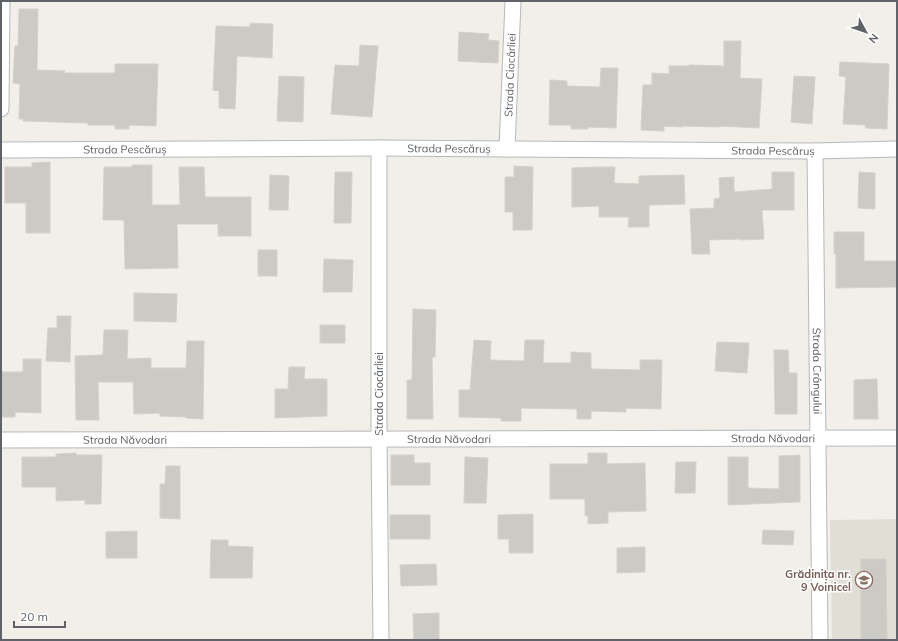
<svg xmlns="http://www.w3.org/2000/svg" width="898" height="641" font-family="Mulish,sans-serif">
<rect width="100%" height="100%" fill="#f1efe8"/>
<path fill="#e1ded6" d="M 897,519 L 897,640 L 832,640 L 830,520 Z"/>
<path fill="#cccac5" stroke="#d6d1c6" d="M 19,9 L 38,9 L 37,70 L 65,71 L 64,73 L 115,73 L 115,64 L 158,64 L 156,126 L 129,125 L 129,129 L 115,129 L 115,125 L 88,125 L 88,123 L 23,121 L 23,119 L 19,119 L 20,84 L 13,83 L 15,46 L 18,46 Z
M 250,23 L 273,24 L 272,58 L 237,56 L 235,109 L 219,108 L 219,91 L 213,90 L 216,26 L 250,27 Z
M 459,32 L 489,34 L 488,40 L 499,41 L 498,63 L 458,61 Z
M 724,41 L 741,41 L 740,78 L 762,79 L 759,128 L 720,126 L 720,127 L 683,126 L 683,127 L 664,126 L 664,131 L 641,130 L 643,85 L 652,85 L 652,73 L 669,74 L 669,66 L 689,66 L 689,65 L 724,66 Z
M 360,45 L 378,46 L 372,117 L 331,114 L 335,65 L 359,66 Z
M 840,62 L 889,64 L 887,129 L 865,128 L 866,125 L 843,124 L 846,77 L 839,76 Z
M 601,68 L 618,68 L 616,128 L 588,127 L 588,129 L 571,129 L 571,125 L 549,125 L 550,80 L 567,81 L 567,86 L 600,87 Z
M 279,76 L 304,77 L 303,122 L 277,121 Z
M 794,76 L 815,77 L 812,124 L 791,122 Z
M 50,162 L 50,233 L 26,233 L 26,203 L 5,203 L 5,167 L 32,167 L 32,163 Z
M 132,165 L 152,165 L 152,205 L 180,205 L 179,167 L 204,167 L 205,197 L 251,197 L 251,236 L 218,236 L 218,224 L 177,224 L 178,268 L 125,269 L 124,220 L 103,220 L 104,167 L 132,167 Z
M 514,166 L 533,167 L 532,230 L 513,230 L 513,212 L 505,212 L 505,177 L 514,177 Z
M 599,167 L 615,167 L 614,183 L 639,184 L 639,176 L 684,175 L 685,204 L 649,205 L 649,227 L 628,227 L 629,217 L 599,217 L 599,206 L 572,207 L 572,168 Z
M 335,172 L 352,172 L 351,223 L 334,223 Z
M 772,172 L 794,172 L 794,210 L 762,210 L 764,239 L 741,240 L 741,239 L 709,240 L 710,254 L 692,254 L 690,209 L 714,208 L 714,199 L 720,198 L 719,178 L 734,177 L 734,192 L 772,189 Z
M 859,172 L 875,173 L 875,209 L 858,208 Z
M 270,175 L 289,176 L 288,210 L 269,210 Z
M 834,232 L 864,232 L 864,261 L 897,261 L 897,287 L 836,288 L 836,254 L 834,254 Z
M 258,250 L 277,250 L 277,276 L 258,276 Z
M 324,259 L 353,260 L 352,292 L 323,292 Z
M 134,293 L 177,294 L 176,322 L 134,321 Z
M 413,309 L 436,310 L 435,357 L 432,357 L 433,419 L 407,419 L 407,380 L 412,380 Z
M 57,316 L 71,316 L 70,362 L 46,361 L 48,328 L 57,328 Z
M 320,325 L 345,325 L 345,343 L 320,343 Z
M 104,330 L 128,330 L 127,359 L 151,358 L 151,368 L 186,368 L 187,341 L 204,341 L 203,419 L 186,418 L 186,417 L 160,416 L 160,413 L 134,414 L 133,382 L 98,382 L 99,420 L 76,420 L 75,356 L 103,355 Z
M 474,340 L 491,341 L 490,360 L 524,361 L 525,340 L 544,340 L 543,363 L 571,363 L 571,352 L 591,353 L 591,369 L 640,370 L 640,360 L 662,360 L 661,409 L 626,408 L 626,412 L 591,411 L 591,419 L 577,419 L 577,409 L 521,408 L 521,421 L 501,421 L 501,418 L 459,417 L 459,390 L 470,390 Z
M 717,342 L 749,343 L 747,373 L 715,371 Z
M 774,350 L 788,350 L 789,373 L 797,373 L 797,414 L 775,414 Z
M 23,359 L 41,359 L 41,413 L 15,412 L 15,417 L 1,417 L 1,372 L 23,372 Z
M 289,367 L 305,367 L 304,379 L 327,379 L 327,416 L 275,418 L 275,389 L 288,389 Z
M 877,379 L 878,419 L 854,419 L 854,380 Z
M 76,453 L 76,455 L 102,455 L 101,504 L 85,504 L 85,500 L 56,501 L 56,487 L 22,487 L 22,457 L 56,457 L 56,454 Z
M 588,453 L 607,453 L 607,464 L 645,463 L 646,511 L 608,512 L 608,523 L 588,524 L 588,516 L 585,516 L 585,499 L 550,499 L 550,464 L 588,464 Z
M 391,455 L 414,455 L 414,463 L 430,463 L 430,485 L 391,485 Z
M 800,455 L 800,502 L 728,505 L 728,457 L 748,457 L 748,488 L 779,489 L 779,456 Z
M 465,457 L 488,458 L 486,503 L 464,503 Z
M 676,462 L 696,462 L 695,493 L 675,493 Z
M 166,466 L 180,466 L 180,519 L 160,518 L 160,484 L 165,484 Z
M 533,514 L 533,553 L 509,553 L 509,539 L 498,539 L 498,515 Z
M 390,515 L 430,515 L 430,539 L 390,539 Z
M 763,530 L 794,531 L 793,545 L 762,544 Z
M 137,531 L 137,558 L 106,558 L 106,532 Z
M 211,540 L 228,540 L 228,546 L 253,547 L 252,578 L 210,578 Z
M 645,547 L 645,572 L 617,573 L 617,548 Z
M 861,559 L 886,559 L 887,640 L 861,640 Z
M 436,564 L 437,585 L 401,586 L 400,565 Z
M 439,613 L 439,640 L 414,640 L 413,614 Z"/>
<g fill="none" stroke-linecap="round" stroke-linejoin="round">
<defs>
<g id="minor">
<path d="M 1,109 L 2,1"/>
<path d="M 379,148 L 379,438 L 381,640"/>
<path id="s1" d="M 507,149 L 513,1"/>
<path id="s2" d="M 1,150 L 379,148 L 815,151 L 897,149"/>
<path id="s3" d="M 815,151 L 820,640"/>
<path id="s4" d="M 1,440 L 897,438"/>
</g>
</defs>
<use href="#minor" stroke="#b5b8bc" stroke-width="17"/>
<use href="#minor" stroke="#fff" stroke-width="15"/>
</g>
<defs>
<symbol id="school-ring" viewBox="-11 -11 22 22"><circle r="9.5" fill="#fff" stroke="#8d6e63" stroke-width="1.5"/><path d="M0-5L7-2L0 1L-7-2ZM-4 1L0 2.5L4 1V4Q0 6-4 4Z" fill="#8d6e63"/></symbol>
</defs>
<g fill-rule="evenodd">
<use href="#school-ring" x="854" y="570" width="20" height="20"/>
</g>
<g text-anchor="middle" stroke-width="3" stroke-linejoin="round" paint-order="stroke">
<g font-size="11" fill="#5f6368" stroke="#fff">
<text dy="4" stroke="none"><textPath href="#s1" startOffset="74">Strada Ciocârliei</textPath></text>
<text dy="4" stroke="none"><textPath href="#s2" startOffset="124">Strada Pescăruș</textPath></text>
<text dy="4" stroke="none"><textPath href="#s2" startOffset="448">Strada Pescăruș</textPath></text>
<text dy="4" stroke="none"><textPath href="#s2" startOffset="772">Strada Pescăruș</textPath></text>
<text dy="4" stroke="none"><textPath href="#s3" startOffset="220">Strada Crângului</textPath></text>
<text transform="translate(379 394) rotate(-90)" y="4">Strada Ciocârliei</text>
<text dy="4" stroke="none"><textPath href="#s4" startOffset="448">Strada Năvodari</textPath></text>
<text dy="4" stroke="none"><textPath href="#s4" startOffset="772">Strada Năvodari</textPath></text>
<text dy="4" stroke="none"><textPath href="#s4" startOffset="124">Strada Năvodari</textPath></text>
</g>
<g font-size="11" font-weight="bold" fill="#785e54" stroke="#fff" text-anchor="end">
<text x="851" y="578">Grădinița nr.<tspan x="851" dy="13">9 Voinicel</tspan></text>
</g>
</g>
<rect width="898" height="641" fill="none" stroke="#5f6368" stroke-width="4"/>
<g transform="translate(866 32) rotate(130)" stroke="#ffffff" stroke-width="3" paint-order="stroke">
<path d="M0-3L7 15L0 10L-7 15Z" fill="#5f6368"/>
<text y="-6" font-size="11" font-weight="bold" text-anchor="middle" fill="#5f6368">N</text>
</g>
<path d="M14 621v6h51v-6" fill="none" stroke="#5f6368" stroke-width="2"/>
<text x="20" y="621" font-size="12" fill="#5f6368" stroke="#ffffff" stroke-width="3" paint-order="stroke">20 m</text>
</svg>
